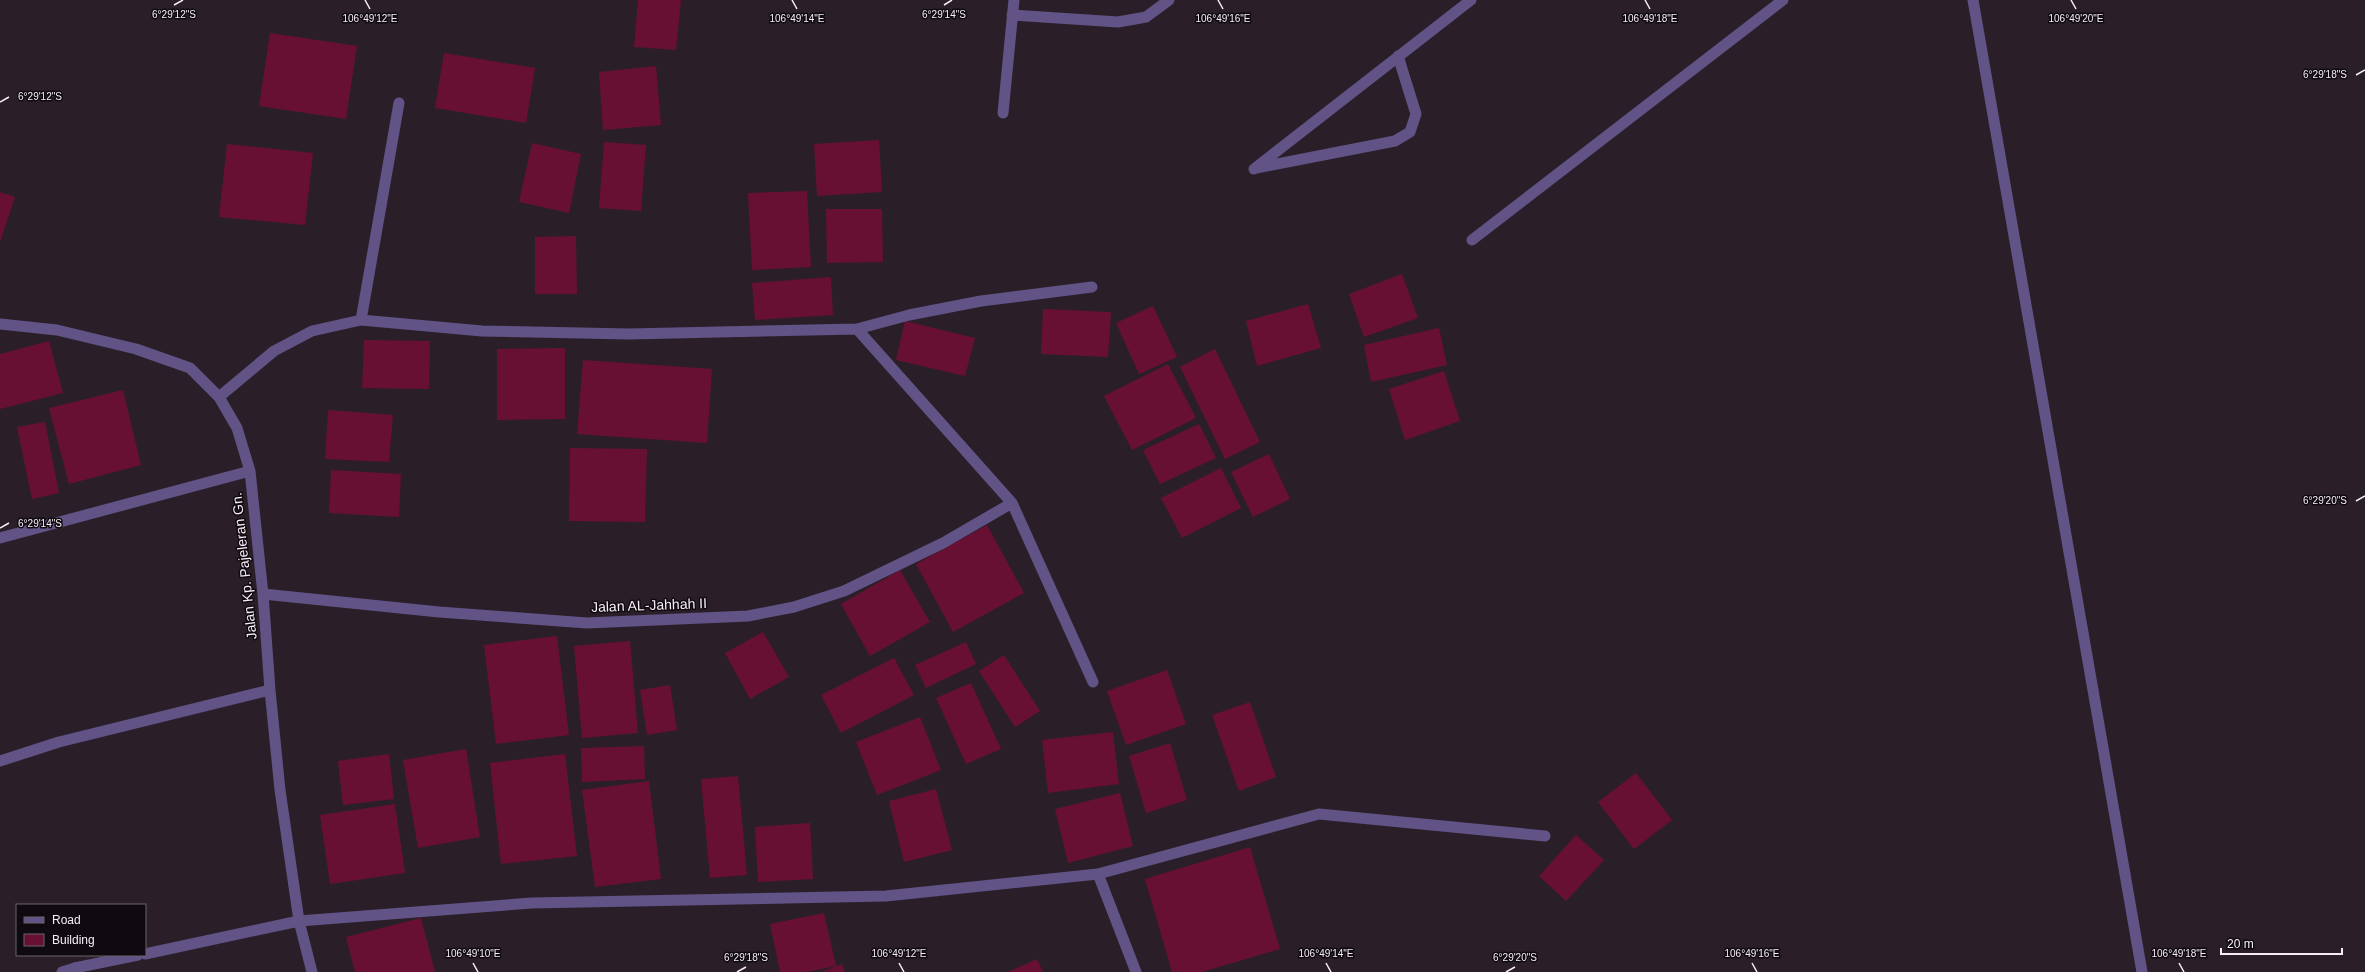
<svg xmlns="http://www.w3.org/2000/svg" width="2365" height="972" font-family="Arial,sans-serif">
<rect width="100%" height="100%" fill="#2a1f29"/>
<path fill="#681034" d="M 638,0 L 681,0 L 676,50 L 634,47 Z
M 270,33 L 357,46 L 346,119 L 259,106 Z
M 444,53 L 535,68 L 526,123 L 435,108 Z
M 656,66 L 661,125 L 603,130 L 599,72 Z
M 879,140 L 882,192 L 817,196 L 814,144 Z
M 604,142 L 646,145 L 641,211 L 599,208 Z
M 532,143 L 581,154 L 569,213 L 519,202 Z
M 227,144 L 313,153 L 305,225 L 219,217 Z
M 807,191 L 811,267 L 752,270 L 748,193 Z
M 0,192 L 15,197 L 0,242 Z
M 826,209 L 882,209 L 883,262 L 827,263 Z
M 576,236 L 577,294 L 535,294 L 535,237 Z
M 1402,274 L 1418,318 L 1364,337 L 1349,294 Z
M 831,277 L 833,315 L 755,320 L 752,283 Z
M 1308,304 L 1321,348 L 1257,366 L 1246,321 Z
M 1153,306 L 1177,357 L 1139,374 L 1116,323 Z
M 1043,309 L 1111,312 L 1108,357 L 1041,354 Z
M 905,321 L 975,338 L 965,376 L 896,360 Z
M 1439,328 L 1447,365 L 1371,382 L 1364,345 Z
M 364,340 L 430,341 L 429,389 L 362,388 Z
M 49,341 L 63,393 L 0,409 L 0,354 Z
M 565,348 L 565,419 L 497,420 L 497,349 Z
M 1215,349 L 1260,442 L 1225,459 L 1180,367 Z
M 583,360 L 712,369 L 707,443 L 577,434 Z
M 1168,364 L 1196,418 L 1132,450 L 1104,396 Z
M 1444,371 L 1460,421 L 1405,440 L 1389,389 Z
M 123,390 L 141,465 L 69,484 L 49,408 Z
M 328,410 L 393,415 L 389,462 L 325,459 Z
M 45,422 L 59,493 L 32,499 L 17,427 Z
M 1199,424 L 1216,458 L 1160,484 L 1143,450 Z
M 570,448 L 647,449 L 645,522 L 569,521 Z
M 1269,454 L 1290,499 L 1253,517 L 1231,472 Z
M 1221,468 L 1241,508 L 1182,538 L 1161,498 Z
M 331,470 L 401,474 L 399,517 L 329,513 Z
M 987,525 L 1024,593 L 953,632 L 916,564 Z
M 900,570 L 930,622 L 870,656 L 841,604 Z
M 763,632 L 789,677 L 750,699 L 725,653 Z
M 557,636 L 569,735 L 496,744 L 484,645 Z
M 630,641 L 638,733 L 582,738 L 574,646 Z
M 966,642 L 976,664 L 926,688 L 915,665 Z
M 1004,655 L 1040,711 L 1015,727 L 979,671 Z
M 894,658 L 914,695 L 841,733 L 821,695 Z
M 1167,670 L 1186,724 L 1126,745 L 1107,691 Z
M 971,683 L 1001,749 L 966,764 L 936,698 Z
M 670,685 L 677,730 L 647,735 L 640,690 Z
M 1250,702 L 1276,777 L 1239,791 L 1212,715 Z
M 920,717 L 941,770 L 877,795 L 856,742 Z
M 1113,732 L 1119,784 L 1048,793 L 1042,740 Z
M 1170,743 L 1187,800 L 1146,813 L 1129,756 Z
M 644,746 L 645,779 L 582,782 L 581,748 Z
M 466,749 L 480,837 L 418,848 L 403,760 Z
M 389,754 L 394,799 L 343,805 L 338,761 Z
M 565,754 L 577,856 L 501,864 L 490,763 Z
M 1636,773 L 1672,820 L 1634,849 L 1598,802 Z
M 738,776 L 747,875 L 710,878 L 701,779 Z
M 649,781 L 661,879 L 595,887 L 582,790 Z
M 936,789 L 952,850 L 904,862 L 889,801 Z
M 1120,793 L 1133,846 L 1068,863 L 1055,809 Z
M 395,804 L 405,873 L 330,884 L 320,815 Z
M 810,823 L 813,879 L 758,882 L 755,827 Z
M 1576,835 L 1604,860 L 1566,901 L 1539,876 Z
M 1250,847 L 1280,949 L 1202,972 L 1172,972 L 1145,879 Z
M 824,913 L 836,966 L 807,972 L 780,972 L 770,924 Z
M 421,918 L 435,972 L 355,972 L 346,937 Z
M 1037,959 L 1043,972 L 1008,972 Z
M 842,964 L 845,972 L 821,972 Z"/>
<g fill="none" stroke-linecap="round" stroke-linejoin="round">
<path stroke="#615386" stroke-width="11" d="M 62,972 L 75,968"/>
<path stroke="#615386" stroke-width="11" d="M 1973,0 L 2142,972
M 1012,15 L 1118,22 L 1146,17 L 1169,0
M 1003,113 L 1014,0
M 1256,168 L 1395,141 L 1410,132 L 1416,114 L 1398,56
M 1254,169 L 1471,0
M 1472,240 L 1783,0
M 361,320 L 399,103
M 0,324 L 57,330 L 136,349 L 190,368 L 219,397 L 237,428 L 250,471 L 263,594 L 270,690 L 280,790 L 299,921 L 312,972
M 857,329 L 1012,503 L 1093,682
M 219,397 L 274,351 L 312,331 L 361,320 L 482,331 L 629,334 L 857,329 L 909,315 L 981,301 L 1092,287
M 0,538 L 250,471
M 263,594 L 439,612 L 587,623 L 748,616 L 794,607 L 844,591 L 943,543 L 1012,503
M 0,761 L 59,742 L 270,690
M 1098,874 L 1136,972
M 145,954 L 299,921 L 532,903 L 886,896 L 1098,874 L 1319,814 L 1545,836
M 75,968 L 138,955"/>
</g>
<path fill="none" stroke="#f6eef5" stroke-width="1.5" d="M 365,0 L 370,9M 792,0 L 797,9M 1218,0 L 1223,9M 1645,0 L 1650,9M 2071,0 L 2076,9M 174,5 L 183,0M 944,5 L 952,0M 2356,75 L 2365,70M 0,102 L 9,97M 2356,501 L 2365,496M 0,528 L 9,523M 473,963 L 478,972M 899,963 L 904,972M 1326,963 L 1331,972M 1752,963 L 1757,972M 2179,963 L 2184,972M 737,972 L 746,967M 1506,972 L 1515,967"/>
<g text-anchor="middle" stroke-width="3" stroke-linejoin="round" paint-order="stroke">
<g font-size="14" fill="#f6eef5" stroke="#0f0a0f">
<text transform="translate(244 566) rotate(-96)" y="5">Jalan Kp. Pajeleran Gn.</text>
<text transform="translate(649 605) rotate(-2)" y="5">Jalan AL-Jahhah II</text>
</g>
</g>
<g font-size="10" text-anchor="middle" fill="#f6eef5" stroke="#0f0a0f" stroke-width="3" stroke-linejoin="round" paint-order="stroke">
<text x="174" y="18">6°29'12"S</text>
<text x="944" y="18">6°29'14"S</text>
<text x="370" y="22">106°49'12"E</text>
<text x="797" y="22">106°49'14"E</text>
<text x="1223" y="22">106°49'16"E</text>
<text x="1650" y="22">106°49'18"E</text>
<text x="2076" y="22">106°49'20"E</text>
<text x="2325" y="78">6°29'18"S</text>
<text x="40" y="100">6°29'12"S</text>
<text x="2325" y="504">6°29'20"S</text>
<text x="40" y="527">6°29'14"S</text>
<text x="473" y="957">106°49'10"E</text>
<text x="899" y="957">106°49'12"E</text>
<text x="1326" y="957">106°49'14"E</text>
<text x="1752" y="957">106°49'16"E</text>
<text x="2179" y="957">106°49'18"E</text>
<text x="746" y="961">6°29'18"S</text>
<text x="1515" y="961">6°29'20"S</text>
</g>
<rect x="16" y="904" width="130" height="52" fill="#0f0a0f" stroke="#6b656b"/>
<rect x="24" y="917" width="20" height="6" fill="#615386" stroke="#6b656b"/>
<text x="52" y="924" font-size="12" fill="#f6eef5">Road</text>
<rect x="24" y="934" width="20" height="12" fill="#681034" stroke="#6b656b"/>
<text x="52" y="944" font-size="12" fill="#f6eef5">Building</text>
<path d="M2221 948v6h121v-6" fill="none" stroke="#f6eef5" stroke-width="2"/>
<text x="2227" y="948" font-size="12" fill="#f6eef5" stroke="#0f0a0f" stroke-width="3" paint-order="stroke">20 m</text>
</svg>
